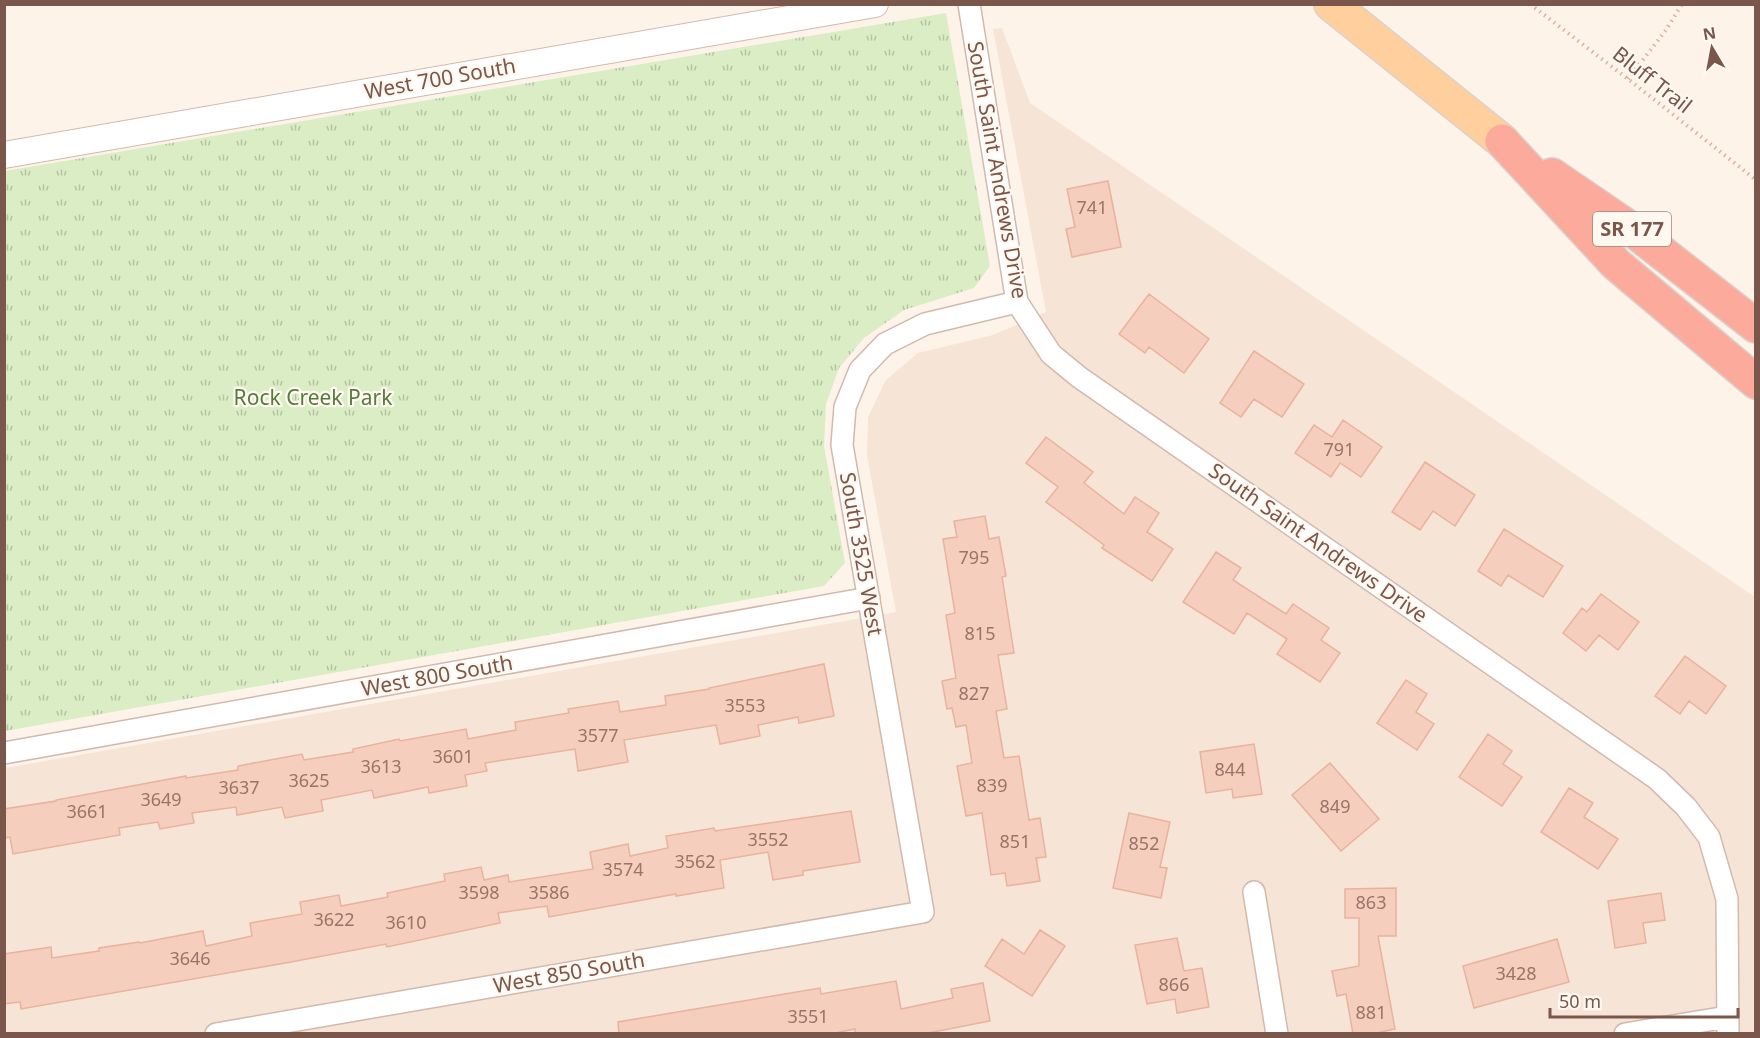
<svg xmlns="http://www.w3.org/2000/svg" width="1760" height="1038" font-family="'Noto Sans',sans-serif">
<defs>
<pattern id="grass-tufts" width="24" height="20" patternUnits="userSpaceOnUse" patternTransform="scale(1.5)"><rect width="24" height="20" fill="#daedc5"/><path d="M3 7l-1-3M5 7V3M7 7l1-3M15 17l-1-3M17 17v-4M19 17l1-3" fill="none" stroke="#b6c3a2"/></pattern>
</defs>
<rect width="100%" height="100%" fill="#fef3e9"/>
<path fill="#f6e4d6" d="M 1002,28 L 1030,103 L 1755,597 L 1755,1033 L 5,1034 L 5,768 L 896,612 L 867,456 L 868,417 L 886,380 L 918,353 L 993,335 L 1046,312 L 993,29 Z"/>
<path fill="url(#grass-tufts)" d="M 946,13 L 990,266 L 974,288 L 904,310 L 864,338 L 839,368 L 826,404 L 824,446 L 845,563 L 824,586 L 5,731 L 5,171 Z"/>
<path fill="#f5cebe" stroke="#e9b29d" stroke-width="1.5" d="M 1108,181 L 1121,247 L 1072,257 L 1066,229 L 1075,227 L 1067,189 Z
M 1149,294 L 1209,339 L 1184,373 L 1149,347 L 1145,353 L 1119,334 Z
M 1254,351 L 1304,384 L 1282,417 L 1254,399 L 1241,417 L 1220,403 Z
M 1343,420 L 1382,447 L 1361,477 L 1340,463 L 1331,477 L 1295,453 L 1314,425 L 1332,437 Z
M 1046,437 L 1093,472 L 1084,483 L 1124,514 L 1135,497 L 1159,513 L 1147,532 L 1173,549 L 1152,581 L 1102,548 L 1104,545 L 1046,502 L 1058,487 L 1026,463 Z
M 1425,462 L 1475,495 L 1455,526 L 1433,511 L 1420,530 L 1392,512 Z
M 985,516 L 989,539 L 999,537 L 1006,576 L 1002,577 L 1014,653 L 998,655 L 1007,709 L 996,711 L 1004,758 L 1019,756 L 1029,820 L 1040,818 L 1046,857 L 1036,858 L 1040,881 L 1007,886 L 1005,873 L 991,875 L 982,813 L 966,816 L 957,766 L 972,763 L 966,725 L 956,727 L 952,708 L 947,709 L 942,681 L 956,678 L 946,615 L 955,613 L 943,539 L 957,537 L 954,521 Z
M 1504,529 L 1563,566 L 1543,597 L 1508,575 L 1501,586 L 1478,571 Z
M 1216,552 L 1241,568 L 1233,580 L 1286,614 L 1293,604 L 1329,628 L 1321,640 L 1340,653 L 1320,682 L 1277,654 L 1287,639 L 1247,613 L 1234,634 L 1183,602 Z
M 1601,594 L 1639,622 L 1618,650 L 1599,635 L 1586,651 L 1563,633 L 1582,608 L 1587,612 Z
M 1685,656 L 1726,686 L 1706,714 L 1689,701 L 1680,714 L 1655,696 Z
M 824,664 L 834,716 L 799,723 L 798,717 L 758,725 L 760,736 L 720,744 L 716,725 L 624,740 L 628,762 L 578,771 L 575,749 L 485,763 L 487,771 L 465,775 L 467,786 L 429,793 L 428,787 L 374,798 L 372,790 L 321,800 L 323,811 L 285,818 L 282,807 L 237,815 L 236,807 L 192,813 L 194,823 L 160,829 L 158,822 L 119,828 L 120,835 L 13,854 L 10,837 L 4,838 L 4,809 L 56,801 L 56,800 L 186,776 L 186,778 L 238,770 L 238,766 L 302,754 L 304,760 L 353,752 L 353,749 L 399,739 L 400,741 L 466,729 L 468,739 L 516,730 L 515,722 L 569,713 L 568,709 L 618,701 L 620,712 L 666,705 L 665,696 L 709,689 L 709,688 Z
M 1406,680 L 1427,694 L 1416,712 L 1434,724 L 1417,750 L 1377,723 Z
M 1488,734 L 1512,751 L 1503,764 L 1522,777 L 1502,806 L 1459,777 Z
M 1254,744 L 1262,794 L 1233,798 L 1232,789 L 1206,793 L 1200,752 Z
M 1330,763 L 1379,819 L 1341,851 L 1292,795 Z
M 1569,788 L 1593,803 L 1584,817 L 1618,839 L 1598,869 L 1541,832 Z
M 851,811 L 860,862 L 803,871 L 803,875 L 773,880 L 768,852 L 720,860 L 724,888 L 676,896 L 676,894 L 549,917 L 547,906 L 498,913 L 500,923 L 387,947 L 386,944 L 291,962 L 21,1009 L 20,1002 L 4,1004 L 4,954 L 51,947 L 52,958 L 99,951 L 99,948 L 139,942 L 140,943 L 203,931 L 206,946 L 252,936 L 250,923 L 302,914 L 300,902 L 339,895 L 341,906 L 388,897 L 387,893 L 445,881 L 444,874 L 481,867 L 484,880 L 508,875 L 509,882 L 593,869 L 590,852 L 628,844 L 630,856 L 668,848 L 666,836 L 714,828 L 715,831 Z
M 1129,813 L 1170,822 L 1160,867 L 1167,868 L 1161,898 L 1113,888 Z
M 1396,888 L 1396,936 L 1378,936 L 1395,1029 L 1372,1034 L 1353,1034 L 1346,994 L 1337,996 L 1332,971 L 1359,966 L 1359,918 L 1345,918 L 1345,889 Z
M 1661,893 L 1665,920 L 1643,923 L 1646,943 L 1615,948 L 1608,901 Z
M 1040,930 L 1065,946 L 1032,996 L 985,966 L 1002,939 L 1024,954 Z
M 1177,938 L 1184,971 L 1202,968 L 1209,1007 L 1177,1013 L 1175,999 L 1147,1004 L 1135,945 Z
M 1557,939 L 1569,982 L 1474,1008 L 1463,966 Z
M 896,981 L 901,1009 L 953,998 L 951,989 L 983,983 L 990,1021 L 923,1034 L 855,1034 L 855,1029 L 830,1034 L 619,1034 L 618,1022 L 820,988 L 821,994 Z"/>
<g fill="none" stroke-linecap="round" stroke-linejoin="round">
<defs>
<path id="minor" d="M 969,4 L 1017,302 L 1051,354 L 1079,377 L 1657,779 L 1686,807 L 1709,837 L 1727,899 L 1728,1034
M 4,753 L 869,598
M 1254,892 L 1277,1034
M 216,1034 L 923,912 L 842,445 L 845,407 L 860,370 L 885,344 L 925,324 L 1017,302
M 1625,1034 L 1727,1017"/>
<path id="tertiary" d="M 4,155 L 875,4"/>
<path id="primary" d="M 1331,4 L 1502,141"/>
<path id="motorway" d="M 1502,141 L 1616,264 L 1756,382
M 1552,175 L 1634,231 L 1756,326"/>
</defs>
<use href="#minor" stroke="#d2b9ad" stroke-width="24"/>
<use href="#tertiary" stroke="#d2b9ad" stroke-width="28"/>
<use href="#primary" stroke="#dad0cc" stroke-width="36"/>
<use href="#motorway" stroke="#dad0cc" stroke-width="36"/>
<path stroke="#dbb1a0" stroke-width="4" stroke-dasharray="1.5 4.5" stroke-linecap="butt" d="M 1530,4 L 1628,79 L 1756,180
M 1628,79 L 1666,30 L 1682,4"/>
<use href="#minor" stroke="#fff" stroke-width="21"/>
<use href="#tertiary" stroke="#fff" stroke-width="26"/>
<use href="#primary" stroke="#ffd09e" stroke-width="33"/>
<use href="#motorway" stroke="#fbaa9c" stroke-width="33"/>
</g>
<g text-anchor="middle" stroke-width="4.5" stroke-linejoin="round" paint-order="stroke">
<g font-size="18" fill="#9a7467">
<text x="1092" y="214">741</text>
<text x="1339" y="456">791</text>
<text x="974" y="564">795</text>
<text x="980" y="640">815</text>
<text x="974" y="700">827</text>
<text x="745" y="712">3553</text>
<text x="598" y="742">3577</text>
<text x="453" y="763">3601</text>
<text x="381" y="773">3613</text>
<text x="1230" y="776">844</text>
<text x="309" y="787">3625</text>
<text x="992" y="792">839</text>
<text x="239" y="794">3637</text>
<text x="161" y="806">3649</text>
<text x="1335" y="813">849</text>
<text x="87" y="818">3661</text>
<text x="768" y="846">3552</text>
<text x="1015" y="848">851</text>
<text x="1144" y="850">852</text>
<text x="695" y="868">3562</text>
<text x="623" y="876">3574</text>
<text x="479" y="899">3598</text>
<text x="549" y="899">3586</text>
<text x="1371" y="909">863</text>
<text x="334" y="926">3622</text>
<text x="406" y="929">3610</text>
<text x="190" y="965">3646</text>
<text x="1516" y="980">3428</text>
<text x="1174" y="991">866</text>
<text x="1371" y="1019">881</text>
<text x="808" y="1023">3551</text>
</g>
<rect fill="#fff8f0" stroke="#a3877c" stroke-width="1.5" x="1593" y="212" width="78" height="34" rx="4.5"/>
<g font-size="20" font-weight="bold" fill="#7b564a">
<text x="1632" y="236">SR 177</text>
</g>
<g font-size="21" fill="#7b564a" stroke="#fff8f0">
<text transform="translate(440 79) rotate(-10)" y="7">West 700 South</text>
<text transform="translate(1652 80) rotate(38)" y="7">Bluff Trail</text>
<text transform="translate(997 170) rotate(80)" y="7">South Saint Andrews Drive</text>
<text transform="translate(1318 543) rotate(35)" y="7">South Saint Andrews Drive</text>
<text transform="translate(861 554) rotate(80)" y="7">South 3525 West</text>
<text transform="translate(437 676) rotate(-10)" y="7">West 800 South</text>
<text transform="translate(569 973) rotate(-10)" y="7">West 850 South</text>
</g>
<g font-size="21" fill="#577b3e" stroke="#fff8f0">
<text x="313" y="405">Rock Creek Park</text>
</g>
</g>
<rect width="1760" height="1038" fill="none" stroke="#7b564a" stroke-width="12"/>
<g transform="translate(1712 48) rotate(350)" stroke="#fff8f0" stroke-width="4.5" paint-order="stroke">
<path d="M0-4.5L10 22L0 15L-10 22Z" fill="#7b564a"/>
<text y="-9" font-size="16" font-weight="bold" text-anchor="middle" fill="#7b564a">N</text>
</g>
<path d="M1550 1008v9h188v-9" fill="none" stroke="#7b564a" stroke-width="3"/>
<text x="1559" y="1008" font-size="18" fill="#7b564a" stroke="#fff8f0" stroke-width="4.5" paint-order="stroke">50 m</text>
</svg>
